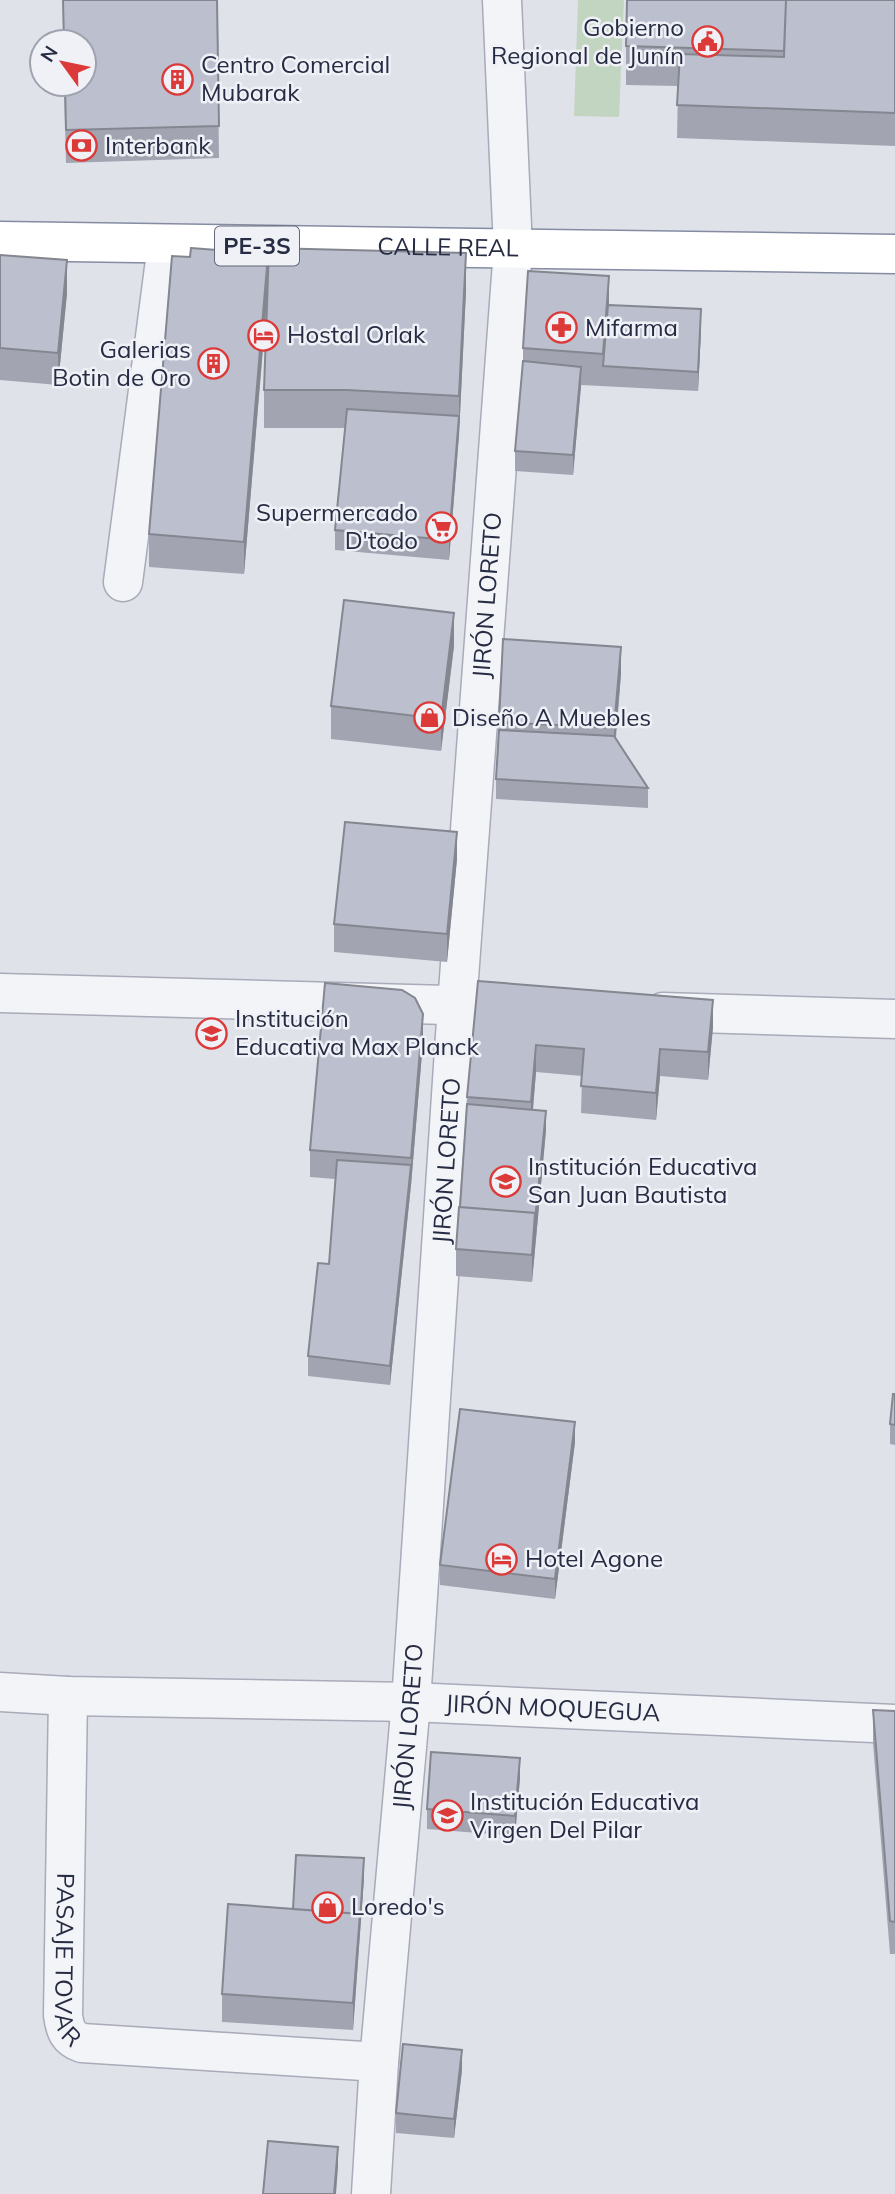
<svg xmlns="http://www.w3.org/2000/svg" width="895" height="2194" font-family="Mulish,sans-serif">
<rect width="100%" height="100%" fill="#e0e2ea"/>
<path fill="#c2d5c0" d="M 578,0 L 624,0 L 619,117 L 574,116 Z"/>
<g fill="none" stroke-linecap="round" stroke-linejoin="round">
<defs>
<g id="minor">
<path d="M 123,582 L 167,245"/>
<path d="M 0,993 L 484,1006"/>
<path d="M 663,1012 L 895,1019"/>
<path id="s1" d="M 0,1692 L 68,1696 L 411,1702 L 895,1724"/>
<path id="s2" d="M 68,1696 L 63,2015 C 65,2030 68,2038 82,2043 L 379,2062"/>
<path id="s3" d="M 371,2194 L 379,2062 L 411,1702 L 457,1005 L 513,249 L 502,0"/>
</g>
<g id="highway">
<path id="s4" d="M 0,241 L 895,254"/>
</g>
</defs>
<use href="#minor" stroke="#a8abb8" stroke-width="41"/>
<use href="#highway" stroke="#858ca2" stroke-width="41"/>
<use href="#minor" stroke="#f3f4f8" stroke-width="38"/>
<use href="#highway" stroke="#fff" stroke-width="38"/>
</g>
<path fill="#a2a5b1" d="M 63,0 L 217,0 L 219,158 L 66,163 L 64,84 L 84,84 L 84,42 L 63,42 Z
M 895,0 L 895,146 L 677,138 L 678,86 L 626,85 L 626,46 Z
M 0,255 L 67,293 L 58,385 L 0,380 Z
M 268,282 L 466,291 L 459,435 L 449,560 L 335,550 L 335,530 L 346,428 L 264,428 L 264,390 L 268,290 L 244,574 L 149,567 L 149,534 Z
M 701,329 L 698,391 L 581,385 L 573,475 L 515,471 L 515,451 L 523,361 L 523,348 Z
M 503,639 L 621,674 L 616,738 L 648,788 L 648,808 L 496,799 L 496,779 Z
M 454,646 L 441,751 L 331,739 L 331,706 Z
M 457,859 L 447,962 L 334,952 L 334,924 Z
M 478,981 L 713,1027 L 708,1080 L 660,1076 L 656,1120 L 581,1113 L 582,1076 L 536,1072 L 533,1110 L 546,1130 L 532,1282 L 456,1276 L 456,1249 L 467,1097 Z
M 423,1041 L 411,1185 L 390,1385 L 308,1376 L 308,1356 L 329,1264 L 335,1179 L 310,1177 L 310,1150 Z
M 895,1394 L 895,1445 L 890,1444 L 890,1424 Z
M 575,1442 L 555,1599 L 440,1585 L 440,1565 Z
M 873,1710 L 895,1711 L 895,1954 L 890,1954 L 873,1743 Z
M 520,1778 L 515,1836 L 427,1829 L 427,1809 Z
M 364,1878 L 353,2030 L 222,2022 L 222,1994 L 293,1909 Z
M 462,2070 L 454,2138 L 396,2133 L 396,2113 Z"/>
<path fill="#848690" d="M 466,253 L 466,291 L 459,435 L 459,396 Z
M 268,254 L 268,287 L 244,574 L 244,542 Z
M 67,260 L 67,293 L 58,385 L 58,353 Z
M 609,276 L 609,309 L 603,366 L 603,354 Z
M 701,309 L 701,329 L 698,391 L 698,372 Z
M 581,367 L 581,386 L 573,475 L 573,455 Z
M 459,416 L 459,435 L 449,560 L 449,540 Z
M 454,613 L 454,646 L 441,751 L 441,719 Z
M 621,647 L 621,674 L 614,755 L 614,728 Z
M 457,832 L 457,859 L 447,962 L 447,934 Z
M 713,1000 L 713,1027 L 708,1080 L 708,1052 Z
M 423,1014 L 423,1041 L 411,1185 L 390,1385 L 390,1366 L 411,1165 Z
M 536,1045 L 536,1072 L 531,1130 L 531,1102 Z
M 660,1049 L 660,1076 L 656,1120 L 656,1093 Z
M 546,1111 L 546,1130 L 532,1282 L 532,1255 L 535,1213 Z
M 575,1422 L 575,1442 L 555,1599 L 555,1579 Z
M 520,1758 L 520,1778 L 515,1836 L 515,1816 Z
M 364,1858 L 364,1878 L 353,2030 L 353,2003 Z
M 462,2050 L 462,2070 L 454,2138 L 454,2119 Z
M 338,2147 L 338,2167 L 336,2194 L 334,2194 Z"/>
<path fill="#bcc0ce" stroke="#848690" stroke-width="2" d="M 63,0 L 217,0 L 219,126 L 66,130 L 65,84 L 84,84 L 84,42 L 64,42 Z
M 627,0 L 786,0 L 784,51 L 626,46 Z
M 786,0 L 895,0 L 895,113 L 677,105 L 680,54 L 784,57 Z
M 191,248 L 268,254 L 244,542 L 149,534 L 172,256 L 190,257 Z
M 269,248 L 466,253 L 459,396 L 347,390 L 264,390 Z
M 0,255 L 67,260 L 58,353 L 0,348 Z
M 528,271 L 609,276 L 603,354 L 523,348 Z
M 608,305 L 701,309 L 698,372 L 603,366 Z
M 523,361 L 581,367 L 573,455 L 515,451 Z
M 347,409 L 459,416 L 449,540 L 335,530 Z
M 344,600 L 454,613 L 441,719 L 331,706 Z
M 503,639 L 621,647 L 614,728 L 499,722 Z
M 499,730 L 614,736 L 648,788 L 496,779 Z
M 345,822 L 457,832 L 447,934 L 334,924 Z
M 478,981 L 713,1000 L 708,1052 L 660,1049 L 656,1093 L 581,1086 L 584,1049 L 536,1045 L 531,1102 L 467,1097 Z
M 325,983 L 402,990 L 415,998 L 423,1014 L 411,1158 L 310,1150 Z
M 467,1104 L 546,1111 L 535,1220 L 535,1213 L 460,1207 Z
M 337,1160 L 411,1165 L 390,1366 L 308,1356 L 318,1263 L 329,1264 Z
M 459,1207 L 535,1213 L 532,1255 L 456,1249 Z
M 893,1394 L 895,1394 L 895,1425 L 890,1424 Z
M 460,1409 L 575,1422 L 555,1579 L 440,1565 Z
M 873,1710 L 895,1711 L 895,1922 L 890,1921 Z
M 431,1752 L 520,1758 L 515,1816 L 427,1809 Z
M 296,1855 L 364,1858 L 360,1921 L 360,1914 L 293,1909 Z
M 228,1904 L 360,1914 L 353,2003 L 222,1994 Z
M 403,2044 L 462,2050 L 454,2119 L 396,2113 Z
M 268,2141 L 338,2147 L 334,2194 L 263,2194 Z"/>
<defs>
<symbol id="civic-ring" viewBox="-11 -11 22 22"><circle r="9.5" fill="#eff1f7" stroke="#dc3a38" stroke-width="1.5"/><path d="M-.6-6.5H3V-4.5H.6V-3L4-1V1h2V6H-6V1h2V-1L-.6-3ZM-1.2 2.5V6h2.4V2.5Z" fill="#dc3a38"/></symbol>
<symbol id="building-ring" viewBox="-11 -11 22 22"><circle r="9.5" fill="#eff1f7" stroke="#dc3a38" stroke-width="1.5"/><path d="M-4-6H4V6H1V3H-1V6H-4ZM-2.5-4.3h1.7v1.8h-1.7ZM.8-4.3h1.7v1.8H.8ZM-2.5-1h1.7V.8h-1.7ZM.8-1h1.7V.8H.8Z" fill="#dc3a38"/></symbol>
<symbol id="bank-ring" viewBox="-11 -11 22 22"><circle r="9.5" fill="#eff1f7" stroke="#dc3a38" stroke-width="1.5"/><path d="M-6-4H6V4H-6ZM0-2.3a2.3 2.3 0 1 0 0 4.6a2.3 2.3 0 1 0 0-4.6Z" fill="#dc3a38"/></symbol>
<symbol id="pharmacy-ring" viewBox="-11 -11 22 22"><circle r="9.5" fill="#eff1f7" stroke="#dc3a38" stroke-width="1.5"/><path d="M-2-6h4v4h4v4h-4v4h-4v-4h-4v-4h4Z" fill="#dc3a38"/></symbol>
<symbol id="hotel-ring" viewBox="-11 -11 22 22"><circle r="9.5" fill="#eff1f7" stroke="#dc3a38" stroke-width="1.5"/><path d="M-6-4.5h1.5V1H6V5H4.5V3h-9V5H-6ZM-4 0a1.8 1.8 0 1 1 3.6 0ZM.5 0V-2.5h3Q6-2.5 6 0Z" fill="#dc3a38"/></symbol>
<symbol id="supermarket-ring" viewBox="-11 -11 22 22"><circle r="9.5" fill="#eff1f7" stroke="#dc3a38" stroke-width="1.5"/><path d="M-6-5.5h2.5l.6 2H6L4.5 2H-2.5L-4.4-4H-6ZM-1.5 3.2a1.3 1.3 0 1 0 .1 0ZM3 3.2a1.3 1.3 0 1 0 .1 0Z" fill="#dc3a38"/></symbol>
<symbol id="shop-ring" viewBox="-11 -11 22 22"><circle r="9.5" fill="#eff1f7" stroke="#dc3a38" stroke-width="1.5"/><path d="M-5-2.5h2.3a2.7 3.5 0 0 1 5.4 0H5L5.5 6h-11ZM-1.5-2.5h3a1.5 2.3 0 0 0-3 0Z" fill="#dc3a38"/></symbol>
<symbol id="school-ring" viewBox="-11 -11 22 22"><circle r="9.5" fill="#eff1f7" stroke="#dc3a38" stroke-width="1.5"/><path d="M0-5L7-2L0 1L-7-2ZM-4 1L0 2.5L4 1V4Q0 6-4 4Z" fill="#dc3a38"/></symbol>
</defs>
<g fill-rule="evenodd">
<use href="#civic-ring" x="690" y="24" width="35" height="35"/>
<use href="#building-ring" x="160" y="62" width="35" height="35"/>
<use href="#bank-ring" x="64" y="128" width="35" height="35"/>
<use href="#pharmacy-ring" x="544" y="310" width="35" height="35"/>
<use href="#hotel-ring" x="246" y="318" width="35" height="35"/>
<use href="#building-ring" x="196" y="346" width="35" height="35"/>
<use href="#supermarket-ring" x="424" y="510" width="35" height="35"/>
<use href="#shop-ring" x="412" y="700" width="35" height="35"/>
<use href="#school-ring" x="194" y="1016" width="35" height="35"/>
<use href="#school-ring" x="488" y="1164" width="35" height="35"/>
<use href="#hotel-ring" x="484" y="1542" width="35" height="35"/>
<use href="#school-ring" x="430" y="1798" width="35" height="35"/>
<use href="#shop-ring" x="310" y="1890" width="35" height="35"/>
</g>
<g text-anchor="middle" stroke-width="5" stroke-linejoin="round" paint-order="stroke">
<rect fill="#eff1f7" stroke="#626779" stroke-width="2" x="215" y="226.5" width="84" height="39" rx="5"/>
<g font-size="23" font-weight="bold" fill="#262c43">
<text x="257" y="254">PE-3S</text>
</g>
<g font-size="24" fill="#262c43" stroke="#eff1f7" text-anchor="start">
<text x="684" y="36" text-anchor="end">Gobierno<tspan x="684" dy="28">Regional de Junín</tspan></text>
<text x="201" y="73">Centro Comercial<tspan x="201" dy="28">Mubarak</tspan></text>
<text x="105" y="154">Interbank</text>
<text x="585" y="336">Mifarma</text>
<text x="287" y="343">Hostal Orlak</text>
<text x="191" y="358" text-anchor="end">Galerias<tspan x="191" dy="28">Botin de Oro</tspan></text>
<text x="418" y="521" text-anchor="end">Supermercado<tspan x="418" dy="28">D'todo</tspan></text>
<text x="452" y="726">Diseño A Muebles</text>
<text x="235" y="1027">Institución<tspan x="235" dy="28">Educativa Max Planck</tspan></text>
<text x="528" y="1175">Institución Educativa<tspan x="528" dy="28">San Juan Bautista</tspan></text>
<text x="525" y="1567">Hotel Agone</text>
<text x="470" y="1810">Institución Educativa<tspan x="470" dy="28">Virgen Del Pilar</tspan></text>
<text x="351" y="1915">Loredo's</text>
</g>
<g font-size="24" fill="#262c43" stroke="#eff1f7">
<text dy="8" stroke="none"><textPath href="#s4" startOffset="448">CALLE REAL</textPath></text>
<text dy="8" stroke="none"><textPath href="#s3" startOffset="1603">JIRÓN LORETO</textPath></text>
<text dy="8" stroke="none"><textPath href="#s3" startOffset="1036">JIRÓN LORETO</textPath></text>
<text dy="8" stroke="none"><textPath href="#s1" startOffset="553">JIRÓN MOQUEGUA</textPath></text>
<text dy="8" stroke="none"><textPath href="#s3" startOffset="469">JIRÓN LORETO</textPath></text>
<text dy="8" stroke="none"><textPath href="#s2" startOffset="264">PASAJE TOVAR</textPath></text>
</g>
</g>
<g transform="translate(63 63) rotate(303)"><circle r="33" fill="#eff1f7" stroke="#9fa2af" stroke-width="2"/>
<path d="M0-5L12 26L0 18L-12 26Z" fill="#dc3a38"/>
<text y="-10" font-size="19" font-weight="bold" text-anchor="middle" fill="#262c43">N</text>
</g>
</svg>
